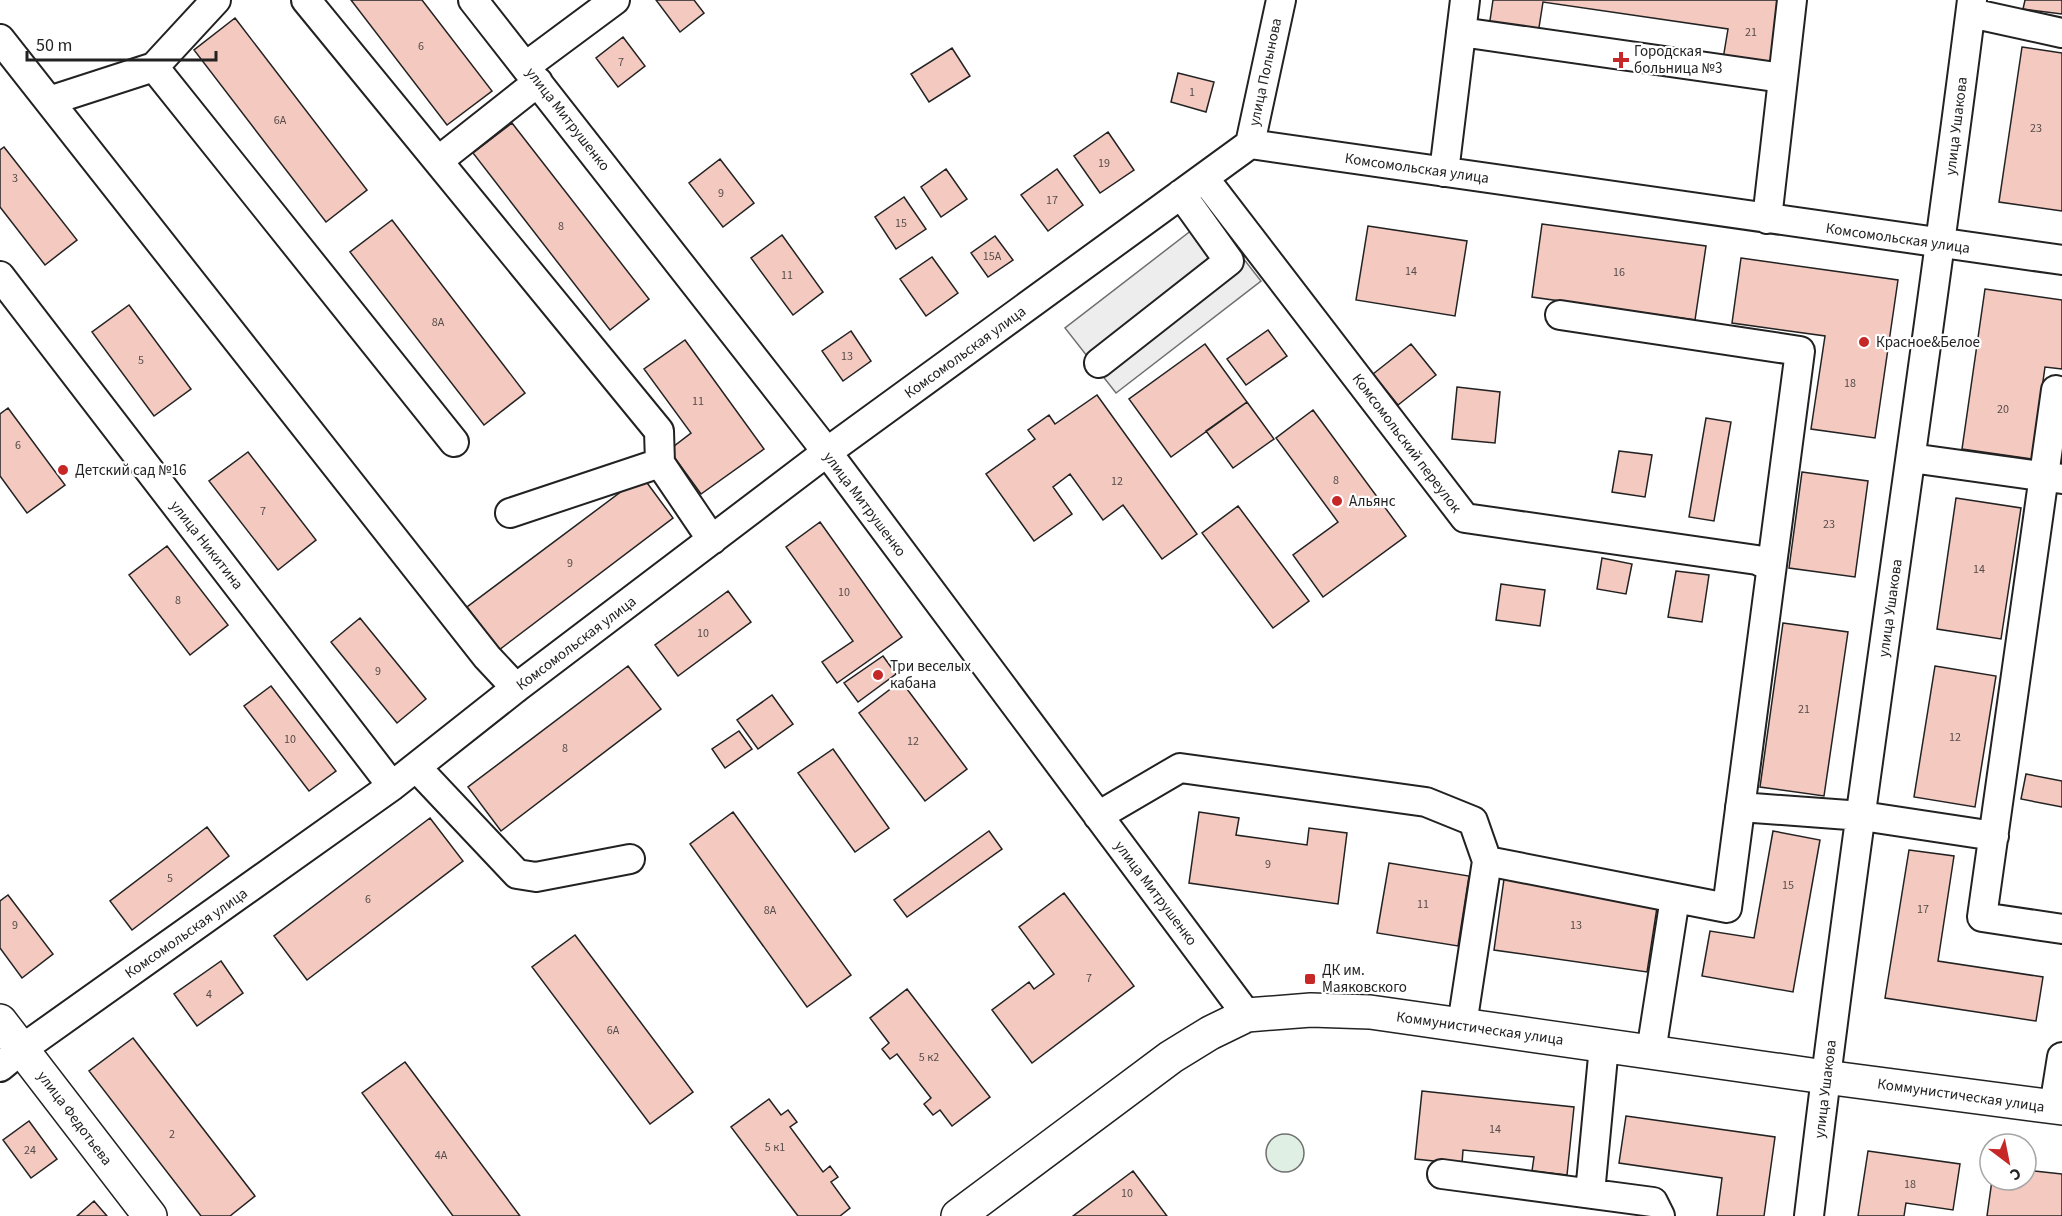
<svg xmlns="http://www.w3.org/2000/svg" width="2062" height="1216" font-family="'Source Sans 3',sans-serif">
<rect width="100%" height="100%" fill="#fff"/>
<path fill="#e0efe3" stroke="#6f6f6f" stroke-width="1.5" d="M1266 1153a19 19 0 1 1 38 0a19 19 0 1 1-38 0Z"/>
<path fill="#ededed" stroke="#6f6f6f" stroke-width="1.5" d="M 1210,216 L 1261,281 L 1116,393 L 1065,328 Z"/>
<path fill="#f3c9c0" stroke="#222" stroke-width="1.5" d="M 351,0 L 422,0 L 492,91 L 447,125 Z
M 656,0 L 694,0 L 704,13 L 680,32 Z
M 1493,0 L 1780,0 L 1770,66 L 1723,59 L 1728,29 L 1543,2 L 1538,34 L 1489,27 Z
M 2025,0 L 2062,0 L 2062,14 L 2023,9 Z
M 235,18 L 367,190 L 326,222 L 194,50 Z
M 623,37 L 645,66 L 618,87 L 596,58 Z
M 2022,47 L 2062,53 L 2062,211 L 1999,202 Z
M 952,48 L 970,76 L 929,102 L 911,74 Z
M 1178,73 L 1214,82 L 1206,112 L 1171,102 Z
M 512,123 L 649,299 L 610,330 L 473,153 Z
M 1108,132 L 1134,170 L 1100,193 L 1074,156 Z
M 4,147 L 77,240 L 45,265 L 0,207 L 0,150 Z
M 720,159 L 754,203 L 723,227 L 689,183 Z
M 946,169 L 967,199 L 941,217 L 921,187 Z
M 1057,169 L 1083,205 L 1048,231 L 1021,195 Z
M 904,197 L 926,229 L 896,249 L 875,217 Z
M 392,220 L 525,393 L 484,425 L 350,252 Z
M 1542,224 L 1706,246 L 1695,320 L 1532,297 Z
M 1368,226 L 1467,241 L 1455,316 L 1356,300 Z
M 782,235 L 823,292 L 793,315 L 751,258 Z
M 995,236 L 1013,260 L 988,277 L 971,253 Z
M 932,257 L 958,293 L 926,316 L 900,279 Z
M 1741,258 L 1898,280 L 1875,438 L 1811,429 L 1825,336 L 1732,323 Z
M 1985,289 L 2062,300 L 2062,369 L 2045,367 L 2032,459 L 1962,449 Z
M 129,305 L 191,389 L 154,416 L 92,332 Z
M 1268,330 L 1287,356 L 1246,385 L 1227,359 Z
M 851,331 L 871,361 L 843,381 L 822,351 Z
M 685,340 L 764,449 L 701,494 L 669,450 L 691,433 L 644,369 Z
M 1205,344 L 1247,402 L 1171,457 L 1129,399 Z
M 1411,344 L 1436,375 L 1398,405 L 1373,374 Z
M 1457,387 L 1500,392 L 1495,443 L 1452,439 Z
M 1097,395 L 1197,534 L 1162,559 L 1123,505 L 1103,520 L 1070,474 L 1053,487 L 1072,514 L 1034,541 L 986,474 L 1035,439 L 1028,430 L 1049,415 L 1055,424 Z
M 1247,402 L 1274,439 L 1233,468 L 1206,431 Z
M 8,408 L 65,485 L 27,513 L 0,476 L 0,414 Z
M 1313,410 L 1406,536 L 1323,597 L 1293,555 L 1338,522 L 1276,438 Z
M 1706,418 L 1731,422 L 1714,521 L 1689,517 Z
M 1619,451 L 1652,455 L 1645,497 L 1612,492 Z
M 248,452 L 316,540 L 278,570 L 209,481 Z
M 1802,472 L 1868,481 L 1855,577 L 1789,568 Z
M 642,476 L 673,518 L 499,650 L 467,607 Z
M 1956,498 L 2021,508 L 2001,639 L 1937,629 Z
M 1238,506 L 1309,601 L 1273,628 L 1202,533 Z
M 820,522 L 902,637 L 837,683 L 822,662 L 853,641 L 786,547 Z
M 167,546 L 228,625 L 190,655 L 129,575 Z
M 1602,558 L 1632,564 L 1626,594 L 1597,589 Z
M 1676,571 L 1709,575 L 1702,622 L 1668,617 Z
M 1501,584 L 1545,590 L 1540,626 L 1496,620 Z
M 728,591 L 751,622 L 678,676 L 655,645 Z
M 360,618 L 426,699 L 397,723 L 331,642 Z
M 1783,623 L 1848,632 L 1824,796 L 1760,787 Z
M 883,656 L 896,674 L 858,702 L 844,683 Z
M 628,666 L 661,709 L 501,831 L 468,787 Z
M 1935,666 L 1996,676 L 1975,807 L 1914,797 Z
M 901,681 L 967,769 L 925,801 L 859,713 Z
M 271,686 L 336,771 L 309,791 L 244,706 Z
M 772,695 L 793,724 L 758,749 L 737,720 Z
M 739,731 L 752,749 L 725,768 L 712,749 Z
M 833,749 L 889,828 L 855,852 L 798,773 Z
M 2026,774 L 2062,781 L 2062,807 L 2021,799 Z
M 733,812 L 851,975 L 807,1007 L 690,844 Z
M 1199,812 L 1239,818 L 1236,835 L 1307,845 L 1309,828 L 1347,833 L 1338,904 L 1189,883 Z
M 430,818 L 463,861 L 307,980 L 274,936 Z
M 207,827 L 229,856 L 132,930 L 110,901 Z
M 989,831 L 1002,849 L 907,917 L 894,900 Z
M 1773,831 L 1820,840 L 1793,992 L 1702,976 L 1710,931 L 1754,938 Z
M 1909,850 L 1954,856 L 1938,961 L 2043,977 L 2036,1021 L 1885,998 Z
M 1389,863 L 1469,876 L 1458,946 L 1377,933 Z
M 1504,879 L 1658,901 L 1647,972 L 1494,950 Z
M 1064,893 L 1134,986 L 1032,1063 L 992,1010 L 1029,982 L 1034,989 L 1054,974 L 1019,927 Z
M 8,895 L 53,954 L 22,978 L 0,948 L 0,901 Z
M 575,935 L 693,1092 L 650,1124 L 532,967 Z
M 221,961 L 243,993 L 197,1026 L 174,994 Z
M 907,989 L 990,1097 L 952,1126 L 940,1110 L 933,1115 L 924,1104 L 931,1098 L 897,1054 L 890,1059 L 882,1049 L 889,1043 L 870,1018 Z
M 133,1038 L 255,1196 L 230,1216 L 201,1216 L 89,1071 Z
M 405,1062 L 520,1216 L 453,1216 L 362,1093 Z
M 1422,1091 L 1574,1107 L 1567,1175 L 1532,1171 L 1534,1157 L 1463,1150 L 1462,1164 L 1415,1159 Z
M 769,1099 L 781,1115 L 788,1110 L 797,1122 L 790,1127 L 823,1172 L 830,1166 L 838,1177 L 831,1182 L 850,1208 L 840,1216 L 798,1216 L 731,1127 Z
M 1626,1116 L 1775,1137 L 1764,1216 L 1717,1216 L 1722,1178 L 1619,1163 Z
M 29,1121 L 57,1159 L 31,1178 L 3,1140 Z
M 1868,1151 L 1960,1164 L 1953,1210 L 1906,1203 L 1904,1216 L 1858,1216 Z
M 2026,1170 L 2062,1174 L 2062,1216 L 1987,1216 L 1992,1180 L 2026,1180 Z
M 1133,1171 L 1167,1216 L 1073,1216 Z
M 94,1201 L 107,1216 L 77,1216 Z"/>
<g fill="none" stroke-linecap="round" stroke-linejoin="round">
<defs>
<path id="minor" d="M 306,0 L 659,431 L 660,463 L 712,540
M 473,0 L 827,452 L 1247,1015
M 1971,13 L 2062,33
M 1461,32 L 1783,78
M 0,39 L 487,657 L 516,688
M 526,66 L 615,0
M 154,67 L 454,442
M 49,101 L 154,67 L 216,0
M 1250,144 L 1281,0
M 438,161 L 538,82
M 1444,172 L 1465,0
M 1204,178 L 1465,518 L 1757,560 L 1771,567
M 1767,219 L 1792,0
M 0,276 L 392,786
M 1099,363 L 1229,261 L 1181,194
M 2056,390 L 1982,917 L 2062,929
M 1911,458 L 2062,479
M 510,513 L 660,463
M 416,767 L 517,874 L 536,877 L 630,859
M 1740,807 L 1862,816 L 1994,836
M 1098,816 L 1180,768 L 1426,802 L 1473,821 L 1487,861 L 1727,908 L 1800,351 L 1560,315
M 1462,1025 L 1487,861
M 1651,1052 L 1675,898
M 0,1067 L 22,1049 L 392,786 L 516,688 L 827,452 L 1250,144 L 2062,260
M 2054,1107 L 2062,1057
M 1442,1174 L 1653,1202 L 1660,1216
M 1590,1193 L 1604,1046
M 1809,1216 C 1857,810 1921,406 1972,0"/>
<path id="major" d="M 0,1021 L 150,1216
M 958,1216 L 1171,1057 L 1210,1033 L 1247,1015 L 1311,1010 L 1370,1012 L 1825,1077 L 2062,1108"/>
</defs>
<use href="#minor" stroke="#222" stroke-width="32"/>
<use href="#major" stroke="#222" stroke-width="36"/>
<use href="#minor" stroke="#fff" stroke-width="28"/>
<use href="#major" stroke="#fff" stroke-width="33"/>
</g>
<g fill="#c62828" stroke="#fff" stroke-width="2">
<path d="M1618 51h6v6h6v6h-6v6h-6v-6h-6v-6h6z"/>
<circle cx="1864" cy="342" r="6"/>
<circle cx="63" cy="470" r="6"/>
<circle cx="1337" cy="501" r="6"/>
<circle cx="878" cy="675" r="6"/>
<rect x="1304" y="973" width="12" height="12" rx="3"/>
</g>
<g text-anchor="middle" stroke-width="4.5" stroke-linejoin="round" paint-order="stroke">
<g font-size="12" fill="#564c4a">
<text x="1751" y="36">21</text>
<text x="421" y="50">6</text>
<text x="621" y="66">7</text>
<text x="1192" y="96">1</text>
<text x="280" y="124">6А</text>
<text x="2036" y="132">23</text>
<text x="1104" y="167">19</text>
<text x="15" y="182">3</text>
<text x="721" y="197">9</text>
<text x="1052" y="204">17</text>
<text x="901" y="227">15</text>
<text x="561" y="230">8</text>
<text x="992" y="260">15А</text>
<text x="1411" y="275">14</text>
<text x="1619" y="276">16</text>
<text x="787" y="279">11</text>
<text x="438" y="326">8А</text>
<text x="847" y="360">13</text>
<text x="141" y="364">5</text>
<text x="1850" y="387">18</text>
<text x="698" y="405">11</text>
<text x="2003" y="413">20</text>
<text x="18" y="449">6</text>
<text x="1336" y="484">8</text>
<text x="1117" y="485">12</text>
<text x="263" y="515">7</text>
<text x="1829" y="528">23</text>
<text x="570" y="567">9</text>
<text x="1979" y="573">14</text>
<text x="844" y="596">10</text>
<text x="178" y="604">8</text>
<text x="703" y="637">10</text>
<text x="378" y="675">9</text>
<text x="1804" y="713">21</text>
<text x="1955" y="741">12</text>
<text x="290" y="743">10</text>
<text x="913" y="745">12</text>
<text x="565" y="752">8</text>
<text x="1268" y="868">9</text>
<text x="170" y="882">5</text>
<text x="1788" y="889">15</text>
<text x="368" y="903">6</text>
<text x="1423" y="908">11</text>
<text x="1923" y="913">17</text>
<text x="770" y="914">8А</text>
<text x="15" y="929">9</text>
<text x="1576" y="929">13</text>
<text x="1089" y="982">7</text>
<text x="209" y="998">4</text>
<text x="613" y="1034">6А</text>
<text x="929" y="1061">5 к2</text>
<text x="1495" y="1133">14</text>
<text x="172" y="1138">2</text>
<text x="775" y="1151">5 к1</text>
<text x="30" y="1154">24</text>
<text x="441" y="1159">4А</text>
<text x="1910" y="1188">18</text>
<text x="1127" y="1197">10</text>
</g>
<g font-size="15" fill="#222" stroke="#fff" text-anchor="start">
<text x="1634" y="56">Городская<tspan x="1634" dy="17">больница №3</tspan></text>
<text x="1876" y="347">Красное&amp;Белое</text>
<text x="75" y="475">Детский сад №16</text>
<text x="1349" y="506">Альянс</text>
<text x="890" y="671">Три веселых<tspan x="890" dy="17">кабана</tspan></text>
<text x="1322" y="975">ДК им.<tspan x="1322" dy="17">Маяковского</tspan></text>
</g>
<g font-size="15" fill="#222" stroke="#fff">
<text transform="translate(1265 72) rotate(-78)" y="5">улица Полынова</text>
<text transform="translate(568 119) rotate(52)" y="5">улица Митрушенко</text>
<text transform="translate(1956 126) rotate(-83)" y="5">улица Ушакова</text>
<text transform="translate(1417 168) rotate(8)" y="5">Комсомольская улица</text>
<text transform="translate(1898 238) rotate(8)" y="5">Комсомольская улица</text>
<text transform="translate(965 352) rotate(-36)" y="5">Комсомольская улица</text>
<text transform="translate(1407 443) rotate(53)" y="5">Комсомольский переулок</text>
<text transform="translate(865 504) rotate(53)" y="5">улица Митрушенко</text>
<text transform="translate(207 545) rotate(52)" y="5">улица Никитина</text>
<text transform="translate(1890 608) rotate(-82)" y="5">улица Ушакова</text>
<text transform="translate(576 643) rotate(-37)" y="5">Комсомольская улица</text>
<text transform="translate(1156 893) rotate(53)" y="5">улица Митрушенко</text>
<text transform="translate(186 933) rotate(-35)" y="5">Комсомольская улица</text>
<text transform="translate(1480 1028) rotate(8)" y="5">Коммунистическая улица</text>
<text transform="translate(1825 1089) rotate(-83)" y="5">улица Ушакова</text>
<text transform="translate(1961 1095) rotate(8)" y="5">Коммунистическая улица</text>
<text transform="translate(75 1118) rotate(53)" y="5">улица Федотьева</text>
</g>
</g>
<g transform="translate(2008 1162) rotate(148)"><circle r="28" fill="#ffffff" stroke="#a7a7a7" stroke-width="1.5"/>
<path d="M0-4.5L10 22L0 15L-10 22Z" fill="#c62828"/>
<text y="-9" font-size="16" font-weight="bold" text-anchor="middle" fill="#222222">С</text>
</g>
<path d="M27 51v9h189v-9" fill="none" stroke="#222222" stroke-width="3"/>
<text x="36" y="51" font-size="18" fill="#222222" stroke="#ffffff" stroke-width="4.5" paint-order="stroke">50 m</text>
</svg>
